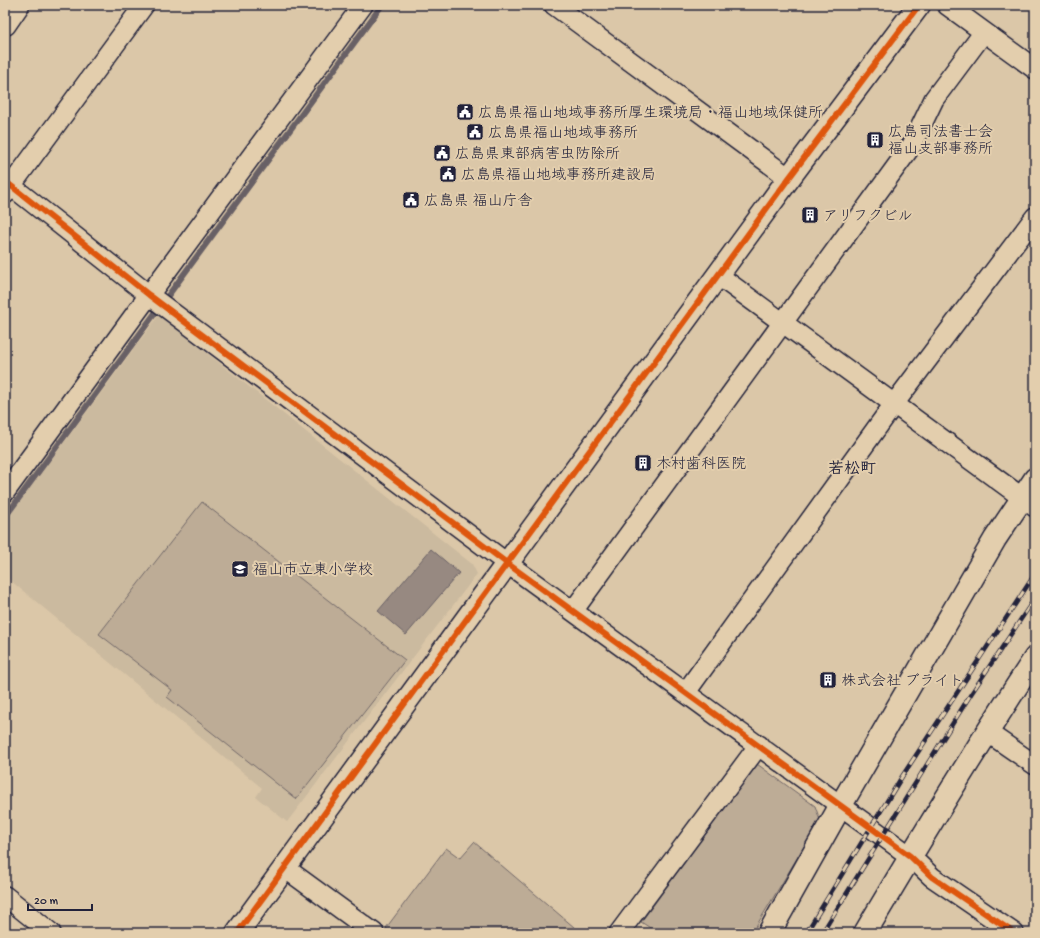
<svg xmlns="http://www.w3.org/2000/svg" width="1040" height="938" font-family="'Gochi Hand','Klee One',sans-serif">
<rect width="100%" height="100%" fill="#dbc7a8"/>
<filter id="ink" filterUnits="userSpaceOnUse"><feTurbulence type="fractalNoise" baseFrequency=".025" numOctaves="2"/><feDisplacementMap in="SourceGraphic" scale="8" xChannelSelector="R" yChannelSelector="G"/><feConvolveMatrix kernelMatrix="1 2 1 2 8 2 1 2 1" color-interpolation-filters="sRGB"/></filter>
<g filter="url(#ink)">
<path fill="#cbba9f" d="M 159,315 L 472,564 L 477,574 L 287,822 L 256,797 L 262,788 L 5,576 L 5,522 Z"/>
<path fill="#bdac96" stroke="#706768" d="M 202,502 L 405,660 L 296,799 L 167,697 L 172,690 L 99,634 Z
M 757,764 L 815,806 L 820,820 L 752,933 L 658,933 L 641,922 Z
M 474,842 L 581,933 L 392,933 L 386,928 L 446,848 L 460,858 Z"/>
<path fill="#978981" stroke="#686065" d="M 431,549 L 459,573 L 406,635 L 378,611 Z"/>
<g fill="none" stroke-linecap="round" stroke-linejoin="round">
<path stroke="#686065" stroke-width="6" d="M 5,517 L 382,5"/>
<defs>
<path id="minor" d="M 554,5 L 789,178
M 947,5 L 1035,69
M 5,181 L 149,295 L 508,564 L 910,856 L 932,877 L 1014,933
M 5,194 L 144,5
M 719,276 L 1035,507
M 5,492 L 149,295 L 363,5
M 573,611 L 912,145 L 934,99 L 984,32
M 686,692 L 894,404 L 1035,217
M 987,732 L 1035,765
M 285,868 L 374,933
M 5,896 L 51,933
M 619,933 L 759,745"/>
<path id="tertiary" d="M 5,24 L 18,5
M 237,933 L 789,178 L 919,5
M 769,933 L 841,805 L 995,539 L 1035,479
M 865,933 C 920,840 976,748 1035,658"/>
</defs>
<use href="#minor" stroke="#22223b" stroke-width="22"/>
<use href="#tertiary" stroke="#22223b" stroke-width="25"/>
<use href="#minor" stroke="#e3cead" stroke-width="19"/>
<use href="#tertiary" stroke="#e3cead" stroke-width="22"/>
<defs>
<path id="rail" d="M 806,933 L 903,775 L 1035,574
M 822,933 L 971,694 L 1035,598"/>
</defs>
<use href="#rail" stroke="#22223b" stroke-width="4.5"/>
<use href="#rail" stroke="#e3cead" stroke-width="3" stroke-dasharray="9" stroke-linecap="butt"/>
<defs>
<path id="cycleway" d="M 5,181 L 149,295 L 508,564 L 910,856 L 932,877 L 1014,933
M 237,933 L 789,178 L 919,5"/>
</defs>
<use href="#cycleway" stroke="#e3cead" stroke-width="8"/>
<use href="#cycleway" stroke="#de560e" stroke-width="6"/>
</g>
</g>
<defs>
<symbol id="civic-square" viewBox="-11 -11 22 22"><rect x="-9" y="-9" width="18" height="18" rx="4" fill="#22223b" stroke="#e3cead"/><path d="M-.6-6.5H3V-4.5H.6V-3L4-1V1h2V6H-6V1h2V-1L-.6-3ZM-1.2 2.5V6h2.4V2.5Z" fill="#fff"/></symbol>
<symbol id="building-square" viewBox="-11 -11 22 22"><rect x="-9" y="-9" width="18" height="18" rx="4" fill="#22223b" stroke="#e3cead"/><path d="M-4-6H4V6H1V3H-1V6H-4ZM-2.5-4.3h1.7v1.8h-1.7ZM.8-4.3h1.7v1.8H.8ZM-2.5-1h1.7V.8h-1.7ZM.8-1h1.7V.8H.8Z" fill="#fff"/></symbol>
<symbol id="school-square" viewBox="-11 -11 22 22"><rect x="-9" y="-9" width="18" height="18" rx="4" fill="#22223b" stroke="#e3cead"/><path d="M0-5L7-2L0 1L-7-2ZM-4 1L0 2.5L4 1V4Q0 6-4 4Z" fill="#fff"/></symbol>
</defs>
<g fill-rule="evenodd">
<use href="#civic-square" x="455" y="102" width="20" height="20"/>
<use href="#civic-square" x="465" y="122" width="20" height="20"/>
<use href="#building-square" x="865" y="130" width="20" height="20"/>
<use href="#civic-square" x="432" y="143" width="20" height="20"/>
<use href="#civic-square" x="438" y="164" width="20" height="20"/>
<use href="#civic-square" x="401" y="190" width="20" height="20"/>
<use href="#building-square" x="800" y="205" width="20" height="20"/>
<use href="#building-square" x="633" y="453" width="20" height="20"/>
<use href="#school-square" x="230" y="559" width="20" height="20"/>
<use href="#building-square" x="818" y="670" width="20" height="20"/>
</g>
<g text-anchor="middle" stroke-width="4" stroke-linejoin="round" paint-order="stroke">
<g font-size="15" fill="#22223b" stroke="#e3cead" text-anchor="start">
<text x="478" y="117">広島県福山地域事務所厚生環境局・福山地域保健所</text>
<text x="888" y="136">広島司法書士会<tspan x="888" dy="17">福山支部事務所</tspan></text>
<text x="488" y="137">広島県福山地域事務所</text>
<text x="455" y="158">広島県東部病害虫防除所</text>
<text x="461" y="179">広島県福山地域事務所建設局</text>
<text x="424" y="205">広島県 福山庁舎</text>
<text x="823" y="220">アリフクビル</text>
<text x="656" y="468">木村歯科医院</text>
<text x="253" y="574">福山市立東小学校</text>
<text x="841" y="685">株式会社 ブライト</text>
</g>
<g font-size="16" font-weight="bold" fill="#22223b" stroke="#e3cead">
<text x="852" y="473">若松町</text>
</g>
</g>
<rect width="1040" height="938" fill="none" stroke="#e3cead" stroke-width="20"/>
<rect x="10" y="10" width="1020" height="918" fill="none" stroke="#22223b" stroke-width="1.5" filter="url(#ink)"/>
<path d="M28 904v6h64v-6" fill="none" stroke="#22223b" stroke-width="2"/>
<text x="34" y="904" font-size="12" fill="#22223b" stroke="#e3cead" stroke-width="3" paint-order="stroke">20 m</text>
</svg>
